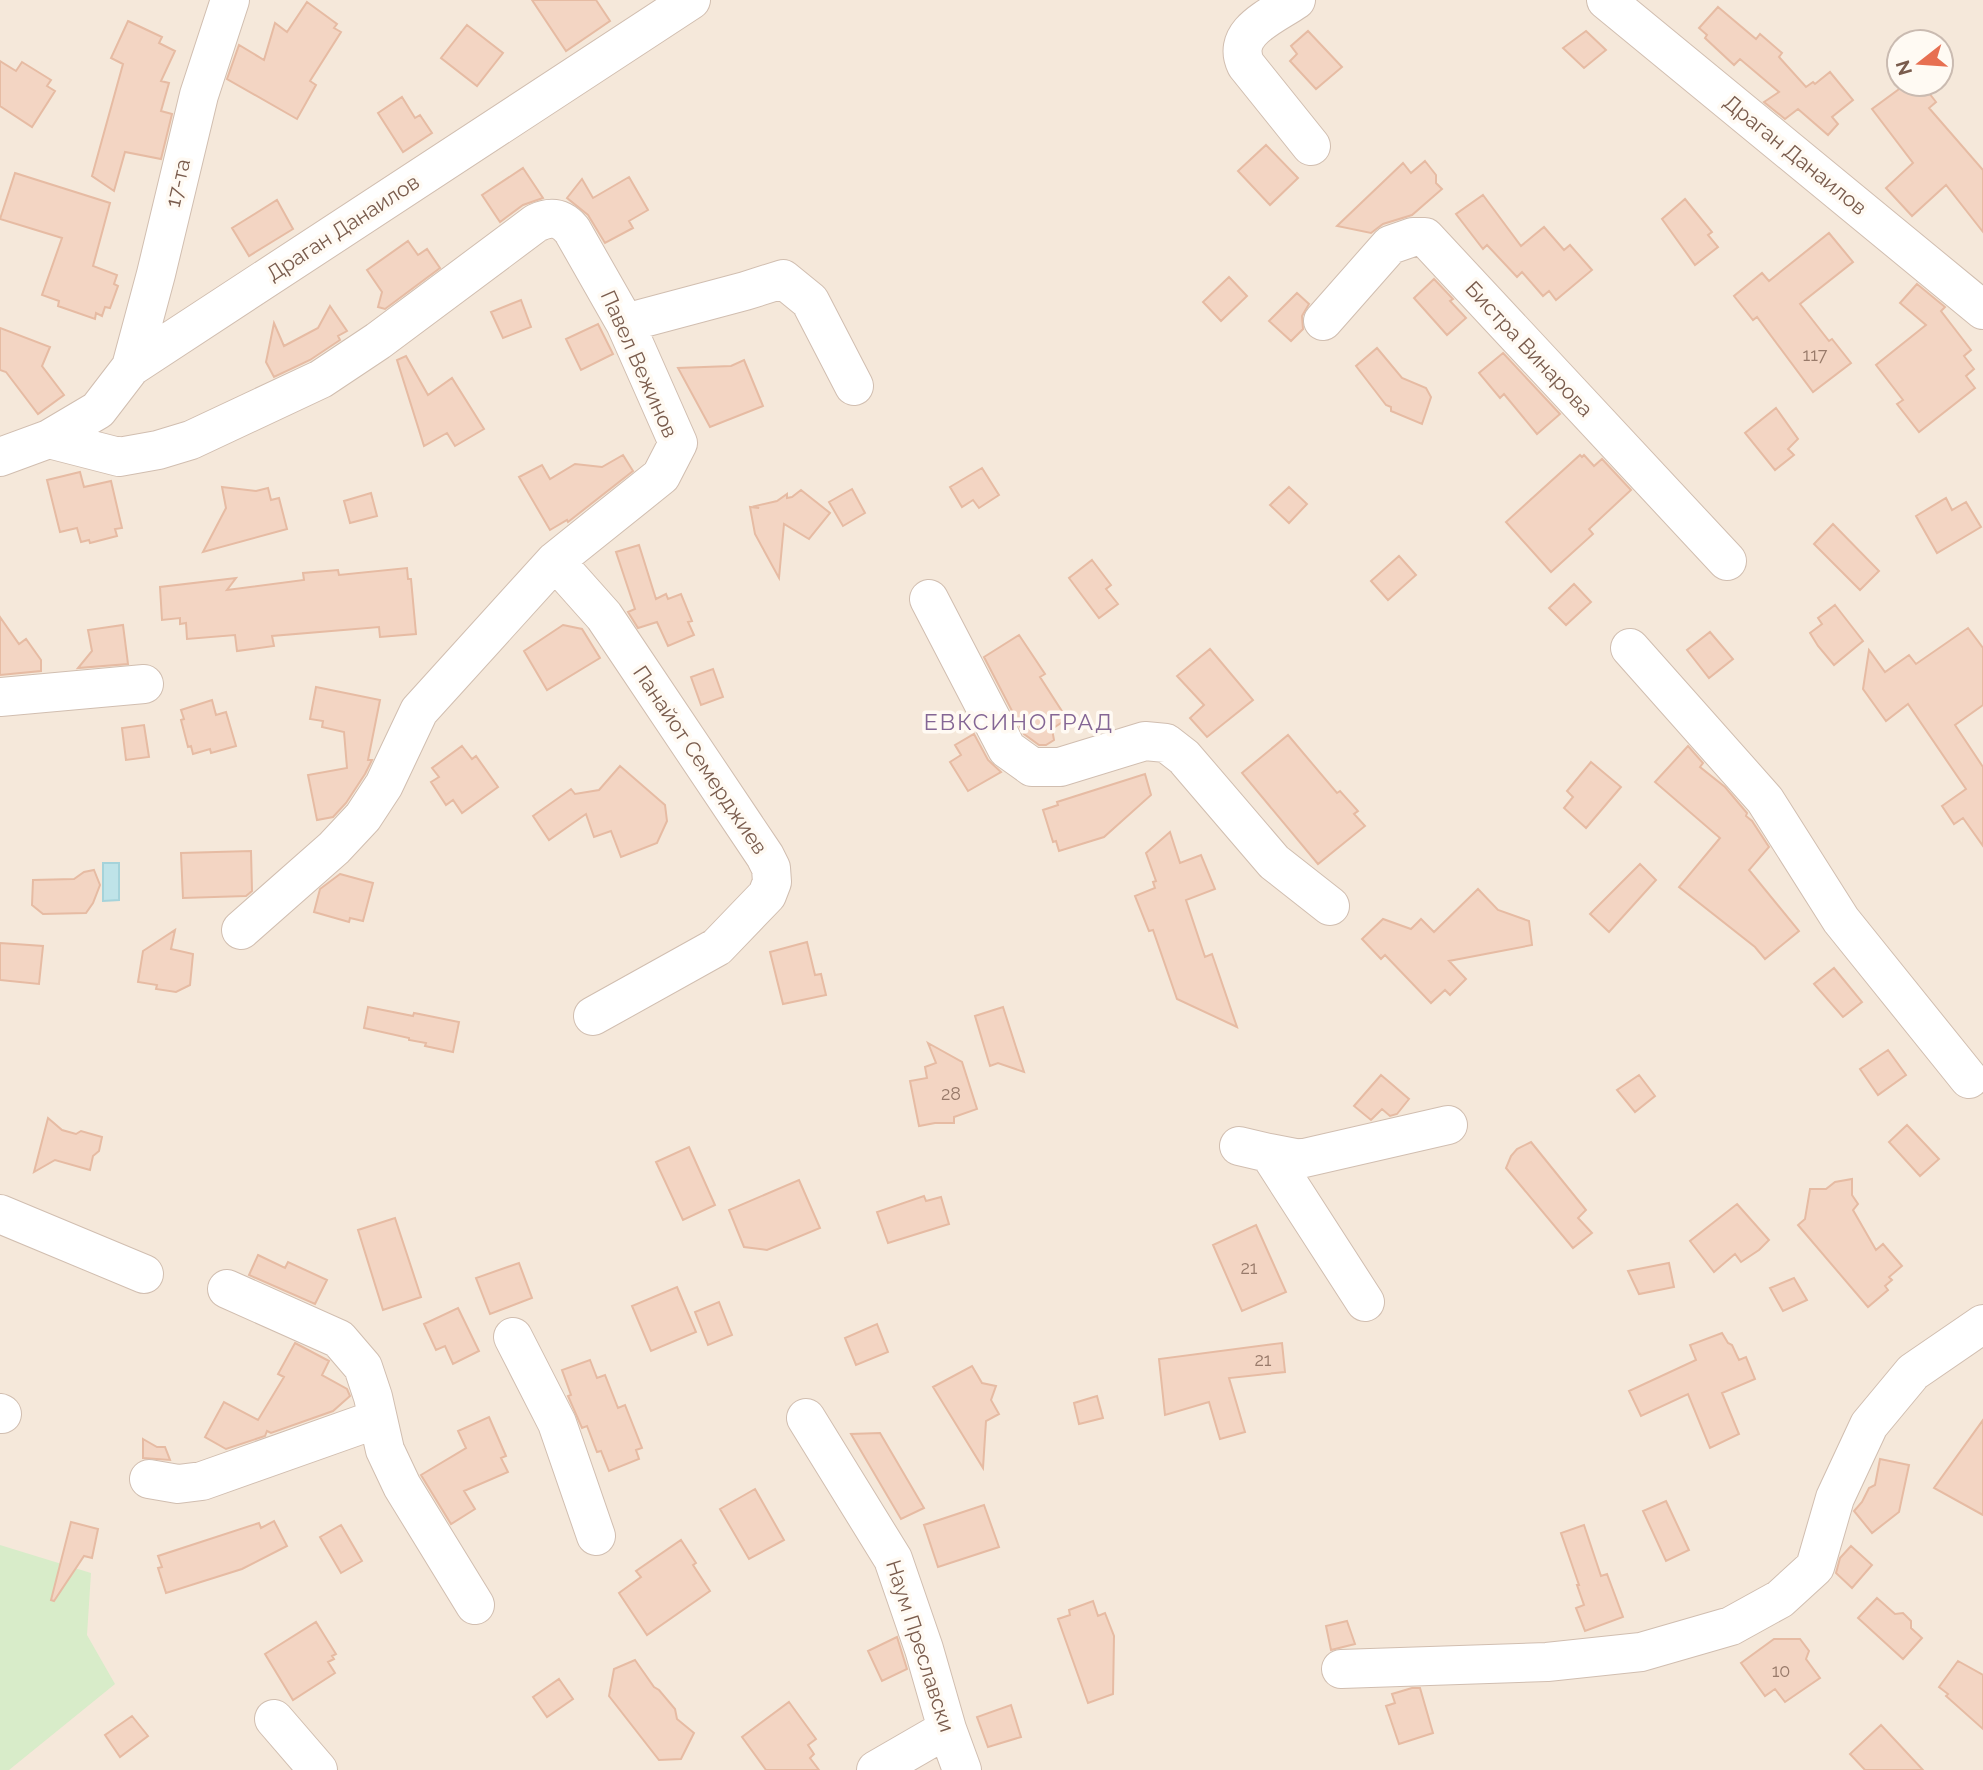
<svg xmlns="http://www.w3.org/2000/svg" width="1983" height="1770" font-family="Raleway,sans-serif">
<rect width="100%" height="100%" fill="#fdf6ec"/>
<path fill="#f5e8da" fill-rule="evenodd" d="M 0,0 L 1983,0 L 1983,1770 L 0,1770 ZM 1899,42 L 1941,42 L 1941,84 L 1899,84 Z"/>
<path fill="#d8ecc9" d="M 0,1545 L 91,1573 L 87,1635 L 115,1684 L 9,1770 L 0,1770 Z"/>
<path fill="#bfe3e8" stroke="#a5d3da" stroke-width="2" d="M 103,863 L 119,863 L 119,900 L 103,901 Z"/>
<path fill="#f3d5c3" stroke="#e6bba3" stroke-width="2" d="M 532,0 L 596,0 L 610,21 L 566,51 Z
M 307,2 L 337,24 L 334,28 L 341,32 L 310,81 L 316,85 L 297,119 L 227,79 L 239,45 L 264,60 L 275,23 L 287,32 Z
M 1718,7 L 1756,39 L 1760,34 L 1782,53 L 1779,57 L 1806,87 L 1813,82 L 1815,84 L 1830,72 L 1853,100 L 1832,117 L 1838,124 L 1828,135 L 1798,109 L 1785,119 L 1764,102 L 1779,92 L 1740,59 L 1734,65 L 1705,38 L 1707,35 L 1699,28 Z
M 128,21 L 162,37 L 159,43 L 175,51 L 161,81 L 169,83 L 161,111 L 172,114 L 161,159 L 125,152 L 114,191 L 92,176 L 123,64 L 111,58 Z
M 467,25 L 503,53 L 477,86 L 441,58 Z
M 1308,31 L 1342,67 L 1316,89 L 1290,61 L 1297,54 L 1291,46 Z
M 1586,31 L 1606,50 L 1584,68 L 1563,48 Z
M 0,61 L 16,71 L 22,62 L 51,80 L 47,86 L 55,91 L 32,127 L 0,106 Z
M 1906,84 L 1922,84 L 1936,102 L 1929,108 L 1983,170 L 1983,232 L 1946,185 L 1912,216 L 1886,188 L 1913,163 L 1872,109 Z
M 402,97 L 415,118 L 420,115 L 432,133 L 403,152 L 378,113 Z
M 1266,145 L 1298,178 L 1270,205 L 1238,171 Z
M 1425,161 L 1436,175 L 1436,183 L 1442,189 L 1412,215 L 1383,224 L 1371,233 L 1337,226 L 1403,163 L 1411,173 Z
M 523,168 L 543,198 L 523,205 L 500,222 L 482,195 Z
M 15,173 L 110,203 L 93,266 L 117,275 L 114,284 L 118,286 L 110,308 L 105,307 L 102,316 L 96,313 L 95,319 L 58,306 L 59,301 L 42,295 L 62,238 L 0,219 Z
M 629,177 L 648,210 L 629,221 L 633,228 L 605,243 L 588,215 L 567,198 L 582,179 L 593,198 Z
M 1483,195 L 1521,246 L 1544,227 L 1564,250 L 1570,245 L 1592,270 L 1556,300 L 1549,291 L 1543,296 L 1522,272 L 1517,277 L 1487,245 L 1483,249 L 1456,214 Z
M 1685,199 L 1712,232 L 1708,235 L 1718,247 L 1695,265 L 1662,219 Z
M 277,200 L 293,229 L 249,256 L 232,228 Z
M 1829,233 L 1853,262 L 1800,304 L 1829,341 L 1832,339 L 1851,363 L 1813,392 L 1757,317 L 1753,320 L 1734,296 L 1762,273 L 1769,281 Z
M 408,241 L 418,255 L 427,249 L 440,268 L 385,309 L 378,307 L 382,292 L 367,270 Z
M 1229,277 L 1247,296 L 1221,321 L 1203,302 Z
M 1434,279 L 1453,299 L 1450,301 L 1466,318 L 1447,335 L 1414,298 Z
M 1917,284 L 1945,307 L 1941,311 L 1971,350 L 1964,356 L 1974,369 L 1966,376 L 1975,388 L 1919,432 L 1897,404 L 1903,400 L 1876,365 L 1926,325 L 1900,303 Z
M 1297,293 L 1309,304 L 1302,316 L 1303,329 L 1291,341 L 1269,321 Z
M 521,300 L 531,327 L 503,338 L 491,312 Z
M 330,306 L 347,331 L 338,336 L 340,340 L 310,360 L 274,377 L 266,362 L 274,323 L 284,346 L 318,328 Z
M 598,324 L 613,354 L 581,370 L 566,339 Z
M 0,328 L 50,347 L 42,366 L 64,395 L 38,414 L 6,372 L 0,370 Z
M 1377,348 L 1402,378 L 1426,388 L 1431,397 L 1422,424 L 1391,411 L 1391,407 L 1386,405 L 1356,366 Z
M 1503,353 L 1560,414 L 1537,434 L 1504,394 L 1500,398 L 1479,373 Z
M 406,356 L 428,395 L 452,378 L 484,429 L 455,446 L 447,433 L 424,446 L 397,360 Z
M 744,360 L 763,406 L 710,427 L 678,368 L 731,366 Z
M 1776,408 L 1798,439 L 1788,449 L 1794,455 L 1775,470 L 1745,433 Z
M 623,455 L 633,471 L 568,522 L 567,520 L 550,530 L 519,477 L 542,465 L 550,479 L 575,464 L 602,467 Z
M 1580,455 L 1582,457 L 1584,455 L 1594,466 L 1602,459 L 1631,490 L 1589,529 L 1593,534 L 1551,572 L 1506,522 Z
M 982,468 L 999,495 L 979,508 L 973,500 L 962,507 L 950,487 Z
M 80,472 L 84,487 L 111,481 L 122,528 L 115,529 L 117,536 L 90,543 L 89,540 L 81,542 L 77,528 L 60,532 L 47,480 Z
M 222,487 L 256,491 L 268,488 L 271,500 L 279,498 L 287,529 L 203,552 L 226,508 Z
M 1289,487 L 1307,504 L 1289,523 L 1270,505 Z
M 852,489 L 865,513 L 843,526 L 829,502 Z
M 801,490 L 830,513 L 809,539 L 784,524 L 779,578 L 755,534 L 750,507 L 759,508 L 755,506 L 777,501 L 787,494 L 787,498 L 792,497 Z
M 371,493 L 377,516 L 350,523 L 344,501 Z
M 1946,498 L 1952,510 L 1966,502 L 1981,527 L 1937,553 L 1916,516 Z
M 1833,524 L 1879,571 L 1860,590 L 1814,544 Z
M 639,545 L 656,599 L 666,594 L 668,599 L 681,594 L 692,621 L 688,622 L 694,635 L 668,646 L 657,622 L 638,628 L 628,612 L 635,609 L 616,552 Z
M 1399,556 L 1416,575 L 1388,600 L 1371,581 Z
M 1092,560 L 1111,585 L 1106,589 L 1118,604 L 1099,618 L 1069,578 Z
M 407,568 L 408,579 L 411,579 L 416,634 L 380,637 L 379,627 L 272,636 L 274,646 L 237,651 L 235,635 L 187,639 L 186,623 L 180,624 L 180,618 L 162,620 L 160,587 L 236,578 L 227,590 L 304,580 L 303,573 L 338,570 L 339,575 Z
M 1574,584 L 1591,602 L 1566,625 L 1549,608 Z
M 1835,605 L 1863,641 L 1834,665 L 1818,646 L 1810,633 L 1822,624 L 1818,618 Z
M 0,617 L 19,644 L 26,639 L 41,660 L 41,671 L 0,675 Z
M 123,625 L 128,664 L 78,668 L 92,651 L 88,630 Z
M 563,625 L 582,629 L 600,658 L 547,690 L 524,651 Z
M 1968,628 L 1983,648 L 1983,705 L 1955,725 L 1983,767 L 1983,846 L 1963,818 L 1954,824 L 1942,806 L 1966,789 L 1908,704 L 1886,721 L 1863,689 L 1869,650 L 1885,672 L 1909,655 L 1916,664 Z
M 1710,632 L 1733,659 L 1709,678 L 1687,650 Z
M 1019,635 L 1045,674 L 1040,677 L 1067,719 L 1052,729 L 1054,740 L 1046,745 L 1039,745 L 1024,734 L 984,657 Z
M 1210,649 L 1253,700 L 1207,737 L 1190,718 L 1204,705 L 1177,676 Z
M 713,669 L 723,697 L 701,705 L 691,677 Z
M 316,687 L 380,700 L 368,760 L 372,760 L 365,774 L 346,803 L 333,817 L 317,820 L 308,775 L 347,768 L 344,732 L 322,727 L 323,721 L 310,719 Z
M 212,700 L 216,715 L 226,712 L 236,746 L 211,753 L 210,749 L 193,754 L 191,746 L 188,747 L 181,720 L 184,719 L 181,710 Z
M 144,725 L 149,757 L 126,760 L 122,728 Z
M 974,734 L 988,760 L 1001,772 L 968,791 L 950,762 L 961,755 L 955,745 Z
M 1288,735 L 1337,793 L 1340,791 L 1358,811 L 1354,814 L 1365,826 L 1318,864 L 1242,773 Z
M 462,746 L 472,759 L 476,756 L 498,787 L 462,813 L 453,800 L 446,805 L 431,782 L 439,777 L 432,768 Z
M 1688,746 L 1703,763 L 1700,767 L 1725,787 L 1747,813 L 1746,816 L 1752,821 L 1769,847 L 1749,870 L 1799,931 L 1765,959 L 1755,947 L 1679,887 L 1720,838 L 1655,782 Z
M 1591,762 L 1621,787 L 1586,828 L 1564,808 L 1573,797 L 1567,791 Z
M 620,766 L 665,805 L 667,821 L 657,843 L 621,857 L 611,831 L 594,837 L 586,814 L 549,840 L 533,816 L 571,789 L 575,794 L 599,790 Z
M 1145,774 L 1151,795 L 1104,837 L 1059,851 L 1056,841 L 1053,842 L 1043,810 L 1058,805 L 1057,802 Z
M 1170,832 L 1180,863 L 1201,855 L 1215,889 L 1186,900 L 1205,957 L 1212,954 L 1237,1027 L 1177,999 L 1153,930 L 1149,931 L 1135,896 L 1155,888 L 1153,882 L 1156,881 L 1146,853 Z
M 251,851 L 252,891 L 246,896 L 183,898 L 181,853 Z
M 1640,864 L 1656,880 L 1609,932 L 1590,914 Z
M 94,870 L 100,885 L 93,903 L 86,913 L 43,914 L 32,905 L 33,880 L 74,879 L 84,872 Z
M 340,874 L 373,883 L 363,921 L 350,918 L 349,922 L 314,912 L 320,889 Z
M 1478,889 L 1498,910 L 1529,921 L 1532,945 L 1449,961 L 1466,979 L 1450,995 L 1445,990 L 1431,1003 L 1385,955 L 1381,959 L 1362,939 L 1383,919 L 1411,929 L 1421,919 L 1434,932 Z
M 175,930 L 171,949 L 193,954 L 190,985 L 176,992 L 156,989 L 157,985 L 138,982 L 143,951 Z
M 807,942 L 815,975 L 821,974 L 826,995 L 783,1004 L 770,952 Z
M 0,943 L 43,946 L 39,984 L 0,980 Z
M 1834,968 L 1862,1002 L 1843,1017 L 1814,984 Z
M 368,1007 L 413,1016 L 414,1013 L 459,1022 L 453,1052 L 425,1046 L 426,1043 L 409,1040 L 409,1038 L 364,1028 Z
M 1003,1007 L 1024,1072 L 998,1063 L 990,1066 L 975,1016 Z
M 928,1043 L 962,1062 L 977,1109 L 954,1117 L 954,1123 L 935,1123 L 919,1126 L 910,1081 L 927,1078 L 925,1067 L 936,1063 Z
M 1888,1050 L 1906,1075 L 1878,1095 L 1860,1069 Z
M 1381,1075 L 1409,1099 L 1397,1114 L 1390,1116 L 1382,1109 L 1371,1120 L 1354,1106 Z
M 1639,1075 L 1655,1096 L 1635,1112 L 1617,1090 Z
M 48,1118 L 62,1130 L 76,1134 L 81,1131 L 102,1137 L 99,1151 L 93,1156 L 90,1170 L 55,1160 L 34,1172 Z
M 1907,1125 L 1939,1159 L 1920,1176 L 1889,1142 Z
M 1531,1142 L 1586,1210 L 1578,1218 L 1592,1233 L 1573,1248 L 1506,1168 L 1511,1156 L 1517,1149 Z
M 689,1147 L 715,1205 L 683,1220 L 656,1162 Z
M 1852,1179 L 1852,1195 L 1858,1204 L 1853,1210 L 1876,1250 L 1883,1244 L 1902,1266 L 1889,1277 L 1892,1280 L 1885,1286 L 1888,1290 L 1868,1307 L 1798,1225 L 1805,1219 L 1810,1189 L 1826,1189 L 1835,1182 Z
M 799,1180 L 820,1228 L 767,1250 L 744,1247 L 729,1210 Z
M 924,1196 L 926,1201 L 941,1197 L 949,1224 L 888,1243 L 877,1212 Z
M 1737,1204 L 1769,1240 L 1759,1250 L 1741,1262 L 1735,1254 L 1714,1272 L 1690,1241 Z
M 395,1218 L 421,1297 L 383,1310 L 358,1230 Z
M 1256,1225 L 1286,1292 L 1242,1311 L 1213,1245 Z
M 258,1255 L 285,1268 L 288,1262 L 327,1280 L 315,1304 L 249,1275 Z
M 519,1263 L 532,1298 L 490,1314 L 476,1278 Z
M 1669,1263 L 1674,1287 L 1639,1294 L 1628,1271 Z
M 1794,1278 L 1807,1300 L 1783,1311 L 1770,1288 Z
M 677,1287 L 696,1332 L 651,1351 L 632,1306 Z
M 719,1302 L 732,1335 L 708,1345 L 695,1312 Z
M 458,1308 L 479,1351 L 453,1364 L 445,1346 L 436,1350 L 424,1324 Z
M 877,1324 L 888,1352 L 856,1365 L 845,1338 Z
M 1722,1333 L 1728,1343 L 1732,1345 L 1739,1360 L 1746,1357 L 1755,1379 L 1722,1393 L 1739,1434 L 1710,1448 L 1688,1394 L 1641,1416 L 1629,1391 L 1696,1360 L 1690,1345 Z
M 295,1343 L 329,1361 L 322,1375 L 347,1389 L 350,1396 L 333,1411 L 271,1433 L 267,1431 L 265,1436 L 226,1449 L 205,1437 L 224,1402 L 258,1420 L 284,1377 L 278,1374 Z
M 1282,1343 L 1285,1372 L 1229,1378 L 1245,1432 L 1220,1439 L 1209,1402 L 1165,1415 L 1159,1359 Z
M 590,1360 L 597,1378 L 605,1375 L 618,1408 L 625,1405 L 642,1448 L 636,1450 L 639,1459 L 609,1471 L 601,1451 L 597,1452 L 587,1426 L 582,1428 L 568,1396 L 571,1395 L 562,1370 Z
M 972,1366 L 982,1383 L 996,1386 L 991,1400 L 999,1414 L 986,1421 L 983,1468 L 933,1387 Z
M 1097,1396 L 1103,1418 L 1079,1424 L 1074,1403 Z
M 489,1417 L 506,1456 L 501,1458 L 508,1472 L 464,1491 L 475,1509 L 451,1524 L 421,1475 L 466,1448 L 458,1431 Z
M 1983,1420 L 1983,1515 L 1934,1488 Z
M 880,1433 L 924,1508 L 901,1519 L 851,1434 Z
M 143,1439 L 157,1447 L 165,1447 L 170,1460 L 143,1458 Z
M 1880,1459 L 1909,1465 L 1899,1512 L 1872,1533 L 1854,1511 L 1862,1502 L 1869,1488 L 1875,1485 Z
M 755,1489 L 784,1540 L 749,1559 L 720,1509 Z
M 1666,1501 L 1689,1550 L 1666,1561 L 1643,1511 Z
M 984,1505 L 999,1547 L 938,1567 L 924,1525 Z
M 274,1521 L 287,1546 L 242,1569 L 166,1593 L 158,1568 L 162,1567 L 158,1556 L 259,1523 L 261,1528 Z
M 71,1522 L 98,1529 L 92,1558 L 84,1556 L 54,1601 L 51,1600 Z
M 341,1525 L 362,1561 L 341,1573 L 320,1537 Z
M 1584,1525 L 1601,1576 L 1607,1574 L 1623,1617 L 1585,1631 L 1576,1608 L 1584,1605 L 1577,1585 L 1579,1585 L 1561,1533 Z
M 681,1540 L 696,1563 L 693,1565 L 710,1591 L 647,1635 L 619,1593 L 641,1577 L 636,1571 Z
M 1851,1546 L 1872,1565 L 1852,1588 L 1836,1573 L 1840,1558 Z
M 1877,1598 L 1895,1614 L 1903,1613 L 1911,1621 L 1911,1628 L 1922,1638 L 1903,1659 L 1858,1618 Z
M 1093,1601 L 1098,1616 L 1105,1613 L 1114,1636 L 1113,1694 L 1088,1703 L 1058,1619 L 1070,1615 L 1069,1610 Z
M 1347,1621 L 1355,1644 L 1331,1650 L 1326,1626 Z
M 316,1622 L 336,1654 L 332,1656 L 334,1659 L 328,1662 L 335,1673 L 293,1700 L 265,1654 Z
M 897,1637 L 907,1669 L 882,1681 L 868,1651 Z
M 1774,1639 L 1800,1639 L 1809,1651 L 1806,1659 L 1820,1678 L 1785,1702 L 1775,1689 L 1765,1696 L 1741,1663 Z
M 635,1660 L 654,1687 L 659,1690 L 675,1709 L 677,1719 L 694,1733 L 681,1759 L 659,1760 L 609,1696 L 614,1669 Z
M 1958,1661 L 1983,1675 L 1983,1729 L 1946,1696 L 1948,1694 L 1939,1687 Z
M 559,1679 L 573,1699 L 547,1717 L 533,1697 Z
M 1412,1688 L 1420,1688 L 1433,1733 L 1399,1744 L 1386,1706 L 1395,1703 L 1392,1694 Z
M 789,1702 L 816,1739 L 808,1745 L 814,1754 L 810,1758 L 819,1770 L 766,1770 L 742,1737 Z
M 1011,1705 L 1021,1737 L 988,1747 L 977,1717 Z
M 132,1716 L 148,1736 L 120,1757 L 105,1735 Z
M 1881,1725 L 1923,1770 L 1865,1770 L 1850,1754 Z"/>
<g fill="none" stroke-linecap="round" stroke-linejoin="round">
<defs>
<path id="minor" d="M 1296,0 C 1273,16 1230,32 1246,65 L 1311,146
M 1606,0 L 1983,310
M 1323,321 L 1390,245 L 1413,237 L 1425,237 L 1727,561
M 625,323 L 745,291 L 783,279 L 810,301 L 854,386
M 131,367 L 156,274 L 199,95 L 230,0
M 49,439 L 119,457 L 158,450 L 191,440 L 321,379 L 378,341 L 536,223 C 551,216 561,217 572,230 L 625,323 L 678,443 L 661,476 L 555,561 L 419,711 L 384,785 L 363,817 L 334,848 L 241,930
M 0,457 L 49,439 L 98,410 L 131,367 L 691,0
M 555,561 L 604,616 L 765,856 L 771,868 L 772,882 L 767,895 L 717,947 L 593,1016
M 929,599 L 1007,749 L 1032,767 L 1060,767 L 1145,741 L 1166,743 L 1184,757 L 1274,862 L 1330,906
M 1630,648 L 1765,800 L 1841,920 L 1969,1079
M 0,697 L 144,684
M 1239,1146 L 1269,1153 L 1365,1302
M 1269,1153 L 1300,1159 L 1448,1125
M 0,1214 L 144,1274
M 227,1289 L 339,1339 L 363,1367 L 373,1397 L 385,1450 L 402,1486 L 475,1605
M 513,1337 L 557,1423 L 596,1536
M 0,1413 L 2,1414
M 806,1418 L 893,1559 L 924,1649 L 947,1729 L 962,1770
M 149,1479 L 178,1484 L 202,1481 L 377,1419
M 1341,1669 L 1547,1662 L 1641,1652 L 1731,1626 L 1780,1599 L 1815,1567 L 1835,1498 L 1869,1425 L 1913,1372 L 1983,1324
M 274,1719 L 318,1770
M 876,1770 L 947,1729"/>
</defs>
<use href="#minor" stroke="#d1beb0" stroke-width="40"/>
<use href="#minor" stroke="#fff" stroke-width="38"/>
</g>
<g text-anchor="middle" stroke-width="7" stroke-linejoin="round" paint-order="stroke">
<g font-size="18" fill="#987a6a">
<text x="1815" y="361">117</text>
<text x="951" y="1100">28</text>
<text x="1249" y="1274">21</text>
<text x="1263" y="1366">21</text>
<text x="1781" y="1677">10</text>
</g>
<g font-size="21" fill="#7a5c4d" stroke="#fffaf3">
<text transform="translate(1795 155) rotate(39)" y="7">Драган Данаилов</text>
<text transform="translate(178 183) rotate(-77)" y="7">17-та</text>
<text transform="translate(343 228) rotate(-33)" y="7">Драган Данаилов</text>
<text transform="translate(1529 349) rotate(47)" y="7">Бистра Винарова</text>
<text transform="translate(639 364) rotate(66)" y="7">Павел Вежинов</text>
<text transform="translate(700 760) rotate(56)" y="7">Панайот Семерджиев</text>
<text transform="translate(920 1646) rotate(72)" y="7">Наум Преславски</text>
</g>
<g font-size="23" letter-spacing="2" fill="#846695" stroke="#fffaf3">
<text x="1019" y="730">ЕВКСИНОГРАД</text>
</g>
</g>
<g transform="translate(1920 63) rotate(253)"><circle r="33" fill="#fffaf3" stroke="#cabbb1" stroke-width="2"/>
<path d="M0-5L12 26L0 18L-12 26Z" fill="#e76f51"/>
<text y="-10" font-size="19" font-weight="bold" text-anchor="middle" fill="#7a5c4d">N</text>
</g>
</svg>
